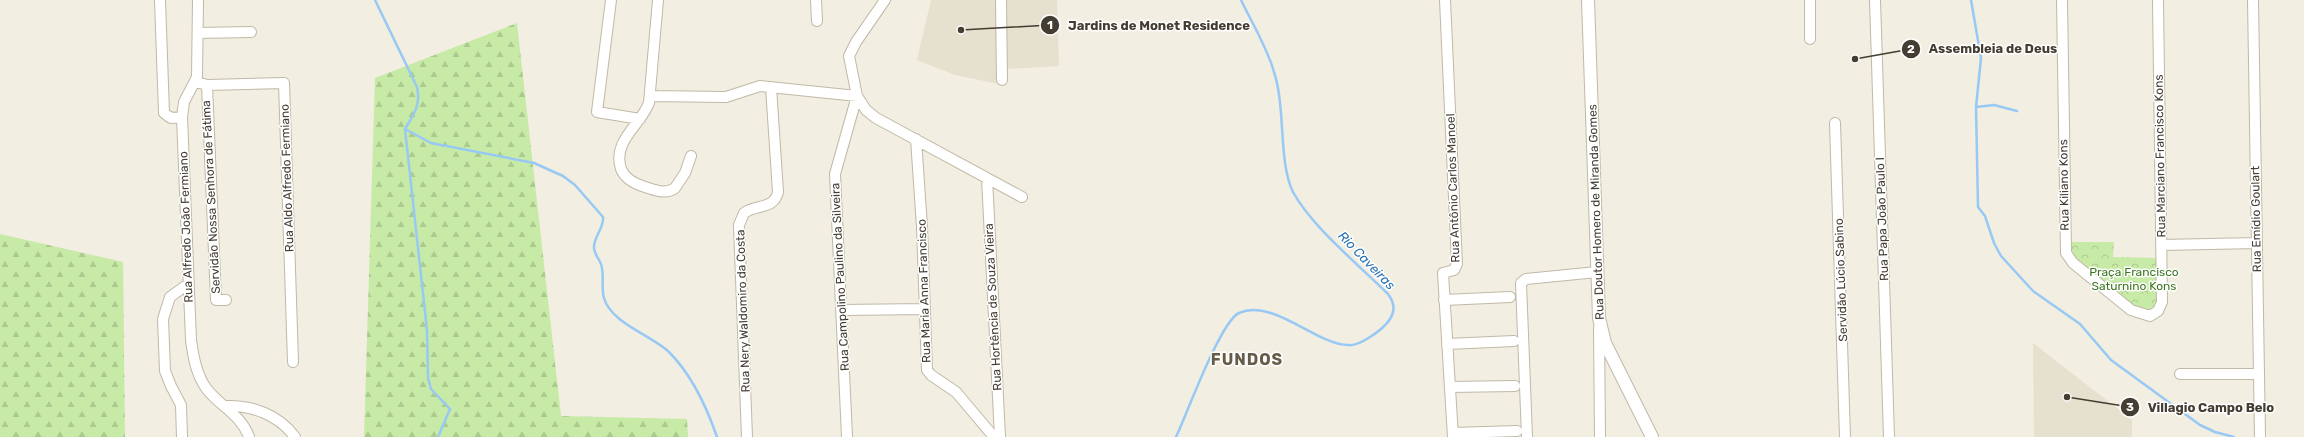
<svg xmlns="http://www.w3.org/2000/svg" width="2304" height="437" font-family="Rubik,sans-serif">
<defs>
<pattern id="forest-firs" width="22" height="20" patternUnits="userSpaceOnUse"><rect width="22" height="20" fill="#c7eaa6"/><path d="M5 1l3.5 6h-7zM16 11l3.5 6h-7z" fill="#acca8f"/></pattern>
<pattern id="park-crowns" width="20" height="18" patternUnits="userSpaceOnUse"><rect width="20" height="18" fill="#c7eaa6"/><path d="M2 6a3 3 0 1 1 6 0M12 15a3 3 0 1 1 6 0" fill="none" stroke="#acca8f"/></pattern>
</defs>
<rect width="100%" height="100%" fill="#f2eee1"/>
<path fill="#e6e0cf" d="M 931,0 L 997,0 L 999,84 L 955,75 L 917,60 Z
M 1005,0 L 1057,0 L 1059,66 L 1006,69 Z
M 2033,343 L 2132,420 L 2132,437 L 2034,437 Z"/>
<path fill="url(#forest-firs)" d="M 517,23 L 561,416 L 687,419 L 688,437 L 364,437 L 375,78 Z
M 0,234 L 123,262 L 125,437 L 0,437 Z"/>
<path fill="url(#park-crowns)" d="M 2069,242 L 2114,242 L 2113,257 L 2156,258 L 2157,306 L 2147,313 L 2139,310 L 2074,260 L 2070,254 Z"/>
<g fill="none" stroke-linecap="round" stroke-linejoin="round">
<path stroke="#98c9f4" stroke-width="2.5" d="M 375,0 L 417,87 C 421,105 414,114 405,129 L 427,330 L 428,378 L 431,389 L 450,409 L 438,437
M 1971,0 L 1981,58 L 1976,107 L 1978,207 L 1985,216 L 1994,243 L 2001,256 L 2033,291 L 2080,324 L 2111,360 L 2200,425 L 2215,432 L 2234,437
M 1976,107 L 1994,105 L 2017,111
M 405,129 L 431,143 L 534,163 L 563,176 L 575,185 L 603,217 C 604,228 595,235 594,246 C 593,255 601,259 602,268 C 604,278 601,288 604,298 C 611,323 651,335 669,352 C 691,374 707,408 717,437
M 1176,437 C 1187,414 1220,322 1239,313 C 1273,298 1317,345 1348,345 C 1355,346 1364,341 1370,337 C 1378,332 1385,327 1390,319 C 1396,310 1394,302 1388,294 C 1359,265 1312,227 1293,192 C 1278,161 1286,108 1274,72 C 1267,47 1252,23 1241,0"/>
<defs>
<path id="minor" d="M 160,0 L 164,113 L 171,118 L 182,117
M 198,0 L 197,77 L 184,102 L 182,117 L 191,340 C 193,356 196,374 206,388 C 219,406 241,414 249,437
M 611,0 L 597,112 L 640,119
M 658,0 L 649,103 C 640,126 612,141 621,169 C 625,179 635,184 645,187 C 655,190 666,195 675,188 L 685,173 L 691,156
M 816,0 L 817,21
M 885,0 L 856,42 L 849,56 L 857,96 L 866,110 L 876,118 L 1022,197
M 1001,0 L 1002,80
M 1445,0 L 1457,264 L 1454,270 L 1443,273 L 1453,437
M 1810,0 L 1810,39
M 1875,0 L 1889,437
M 2062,0 L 2066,253 L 2073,263 L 2131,310 L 2150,316 L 2158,311 L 2162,302 L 2158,0
M 2253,0 L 2260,437
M 198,33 L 251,32
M 196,82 L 207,85 L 284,83 L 293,362
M 207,85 L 216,300 L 226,300
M 650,96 L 726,97 L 760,86 L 857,96 L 835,174 L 847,437
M 1835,123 L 1845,437
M 916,139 L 922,227 L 927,370 L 931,375 L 956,392 L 994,437
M 987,178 L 1000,437
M 2161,245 L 2257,243
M 1444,300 L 1510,297
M 841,310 L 925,309
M 1599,328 L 1600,437
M 1447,344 L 1514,341
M 2180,374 L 2259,374
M 1450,387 L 1515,386
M 226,406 C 252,405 279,415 295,437
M 1453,433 L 1517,431
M 182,437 L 181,405 L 171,386 L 165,371 L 163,319 L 170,297 L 188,284
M 747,437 L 739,225 L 744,213 C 756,204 774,210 778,192 L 771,87
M 1527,437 L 1521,283 L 1526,279 L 1597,272"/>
<path id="tertiary" d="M 1588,0 L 1599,318 L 1605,343 L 1652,437"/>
</defs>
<use href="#minor" stroke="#c0b9a6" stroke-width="12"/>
<use href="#tertiary" stroke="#c0b9a6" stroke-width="14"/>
<use href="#minor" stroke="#fff" stroke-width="10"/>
<use href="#tertiary" stroke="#fff" stroke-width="12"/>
</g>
<g text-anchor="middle" stroke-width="3" stroke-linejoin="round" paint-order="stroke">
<g font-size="12" fill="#433d32" stroke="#fff">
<text transform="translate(2160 156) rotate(-91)" y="4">Rua Marciano Francisco Kons</text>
<text transform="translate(287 178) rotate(-92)" y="4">Rua Aldo Alfredo Fermiano</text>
<text transform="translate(2064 185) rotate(-91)" y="4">Rua Kiliano Kons</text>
<text transform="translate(1453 188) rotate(-92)" y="4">Rua Antônio Carlos Manoel</text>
<text transform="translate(211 197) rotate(-93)" y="4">Servidão Nossa Senhora de Fátima</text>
<text transform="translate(1596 212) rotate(-92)" y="4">Rua Doutor Homero de Miranda Gomes</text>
<text transform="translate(1882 219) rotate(-92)" y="4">Rua Papa João Paulo I</text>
<text transform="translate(2256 219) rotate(-91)" y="4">Rua Emídio Goulart</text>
<text transform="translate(186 227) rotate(-92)" y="4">Rua Alfredo João Fermiano</text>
<text transform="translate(840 277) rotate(-93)" y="4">Rua Campolino Paulino da Silveira</text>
<text transform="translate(1841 280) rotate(-92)" y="4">Servidão Lúcio Sabino</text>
<text transform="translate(924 291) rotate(-92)" y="4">Rua Maria Anna Francisco</text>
<text transform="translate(993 307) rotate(-93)" y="4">Rua Hortência de Souza Vieira</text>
<text transform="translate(743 311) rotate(-92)" y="4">Rua Nery Waldomiro da Costa</text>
</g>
<g font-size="12" fill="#3e7722" stroke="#fff">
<text x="2134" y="276">Praça Francisco<tspan x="2134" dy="14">Saturnino Kons</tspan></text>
</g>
<g font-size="13" font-style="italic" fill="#2570b4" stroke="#fff">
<text transform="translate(1367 260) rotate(46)" y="5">Rio Caveiras</text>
</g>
<g font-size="16" font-weight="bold" letter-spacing="1" fill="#675c48" stroke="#fff">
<text x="1247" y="365">FUNDOS</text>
</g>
</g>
<path fill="none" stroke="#433d32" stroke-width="1.5" d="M961 30L1050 25M1855 59L1911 49M2067 397L2130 407"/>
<g fill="#433d32" stroke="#fff" stroke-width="1.5">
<circle cx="961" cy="30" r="4"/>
<circle cx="1855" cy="59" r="4"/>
<circle cx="2067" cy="397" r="4"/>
<circle cx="1050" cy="25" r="10"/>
<circle cx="1911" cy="49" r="10"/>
<circle cx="2130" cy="407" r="10"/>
</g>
<g font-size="12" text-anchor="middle" font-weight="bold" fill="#fff">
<text x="1050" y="29">1</text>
<text x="1911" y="53">2</text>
<text x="2130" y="411">3</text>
</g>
<g font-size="13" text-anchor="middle" font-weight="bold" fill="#433d32" stroke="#fff" stroke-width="3" stroke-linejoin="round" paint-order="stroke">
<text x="1159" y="30">Jardins de Monet Residence</text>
<text x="1993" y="53">Assembleia de Deus</text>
<text x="2211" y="412">Villagio Campo Belo</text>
</g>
</svg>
